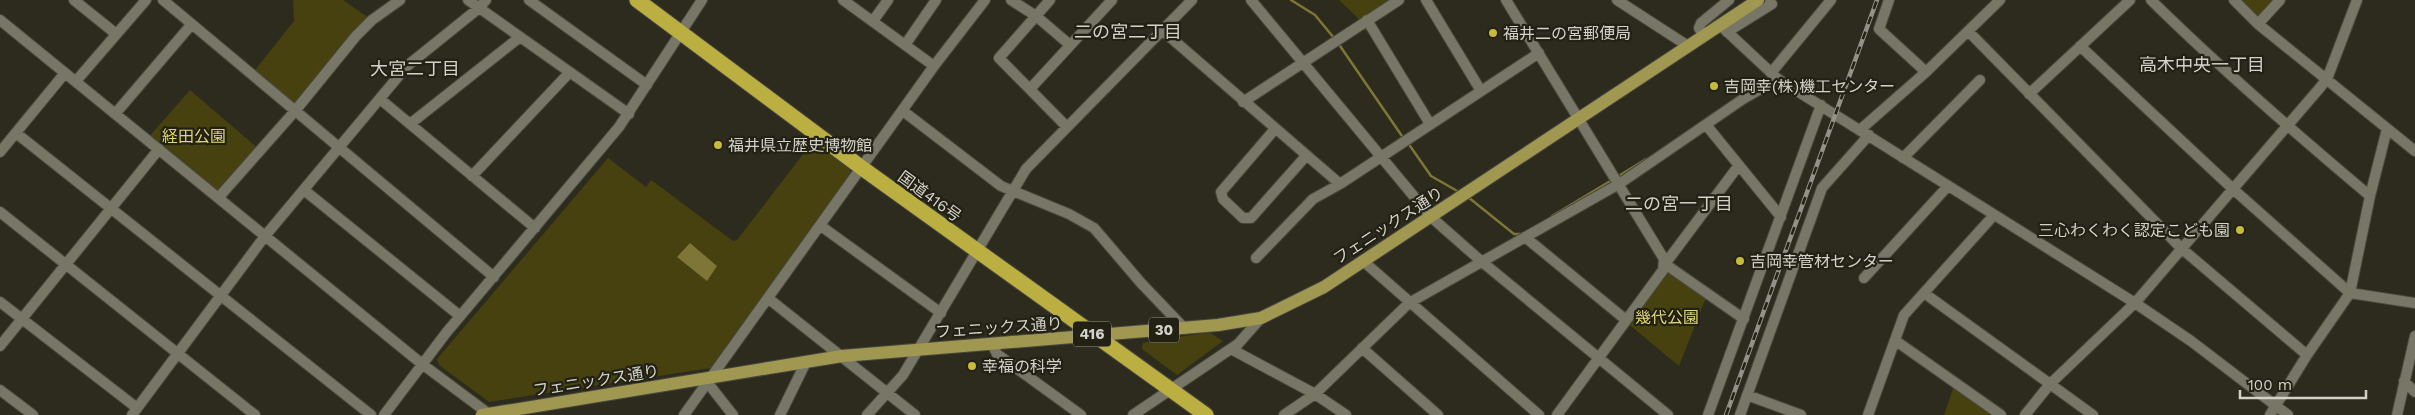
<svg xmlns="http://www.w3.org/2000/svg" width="2415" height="415" font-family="'Work Sans','Noto Sans JP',sans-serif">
<rect width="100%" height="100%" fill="#2c2b1e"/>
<path fill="#46410f" d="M 293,0 L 343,0 L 372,20 L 293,110 L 251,75 L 294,21 Z
M 1339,0 L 1397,0 L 1363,23 Z
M 2238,0 L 2279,0 L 2258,24 Z
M 190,90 L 260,150 L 219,197 L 147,139 Z
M 814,140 L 850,167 L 850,175 L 711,368 L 489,402 L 439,365 L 437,359 L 608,158 L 646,187 L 651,180 L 733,241 L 737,240 Z
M 1667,268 L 1707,295 L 1679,366 L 1626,322 Z
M 1209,332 L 1223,341 L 1177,375 L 1142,349 L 1143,343 Z
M 1955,383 L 2001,415 L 1944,415 Z"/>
<path fill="#7d7636" d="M 690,243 L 717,266 L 707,281 L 677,257 Z"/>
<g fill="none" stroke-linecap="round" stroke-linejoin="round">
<path stroke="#7d7636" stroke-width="2.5" d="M 1291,0 L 1315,15 L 1334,38
M 1338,43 L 1404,139
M 1408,143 L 1431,176 L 1459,192
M 1617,177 L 1646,159
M 1468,197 L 1514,234 L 1522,234
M 1552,216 L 1612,180"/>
<defs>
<path id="minor" d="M 74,0 L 115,33
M 163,0 L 494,277
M 468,0 L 629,114
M 529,0 L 647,85
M 843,0 L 934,66
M 1011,0 L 1036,16 L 1070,45
M 1050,0 L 999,58 L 1067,127
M 1251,0 L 1431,217 L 1481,261 L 1668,415
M 1426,0 L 1481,91
M 1506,0 L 1664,259 L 1663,270 L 1557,415
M 1617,0 L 1688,46
M 1889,0 L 1879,29 L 1926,72
M 2151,0 C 2221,69 2295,133 2370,196
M 2234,0 L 2258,24 L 2415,151
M 0,20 L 422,364 L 489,414
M 1367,20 L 1430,124
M 873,21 L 888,0
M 2258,24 L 2280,0
M 1720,25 L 1778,79 L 2135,303 L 2191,341 L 2288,415
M 1163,31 L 1340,184 L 1539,53
M 1727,32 L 1772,4 L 1770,2
M 1969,32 L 2181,248 L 2307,355
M 1704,36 L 1699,28 L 1701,23 L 1729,0
M 905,45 L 936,0
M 2080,46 L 2233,189 L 2350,293 L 2415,303
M 1771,73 L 1831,0
M 76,81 L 146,0
M 1030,89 L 1112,0
M 2029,94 L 2130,0
M 380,99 L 535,228
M 1243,102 L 1399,0
M 903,111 L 1001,186 L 1069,214 L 1094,228 L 1141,283 L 1185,329
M 115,114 L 191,25
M 410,124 L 520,37
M 1707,126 L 1781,217
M 1275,129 L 1221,192 L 1223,199 L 1243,218 L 1251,218 L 1306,156
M 1861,129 L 1926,72 L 2000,0
M 16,133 L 371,415
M 0,152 L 65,73
M 1903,158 L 1980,80
M 1739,165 L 1665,264 L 1744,319
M 472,176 L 569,73
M 304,190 L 460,316
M 219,197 L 295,111 L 356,36 L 372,20 L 400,0
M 0,212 L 255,415
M 821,226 L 941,313
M 1525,237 L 1626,320
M 1256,258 L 1313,199 L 1340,184
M 1363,261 L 1539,415
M 1864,278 L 1948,186
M 1924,293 L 2093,415
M 769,299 L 915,415
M 0,302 L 137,408
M 1896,341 L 2001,415
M 992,344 L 997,354 L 1081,415
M 0,346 L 159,149
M 1362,348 L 1438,415
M 1231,349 L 1315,394 L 1346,415
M 2404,381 L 2415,392
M 707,382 L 733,415
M 0,390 L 33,415
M 1747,395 L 1801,415
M 132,415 L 265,236 L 407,66 L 479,8 L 486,0
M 384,415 L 446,333 L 619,127 L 702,0
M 684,415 L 934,66 L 985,0
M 780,415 L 806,362
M 867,415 L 903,375 L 1026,169 L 1192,0
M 1133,415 L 1238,344 L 1261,318
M 1284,415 L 1315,394 L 1409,303 L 1619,184 L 1743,99 L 1778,79
M 1708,415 L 1821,105
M 1740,415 L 1822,188 L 1869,135
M 1868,415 L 1904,315 L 1994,215
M 2025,415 L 2050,384 L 2135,303 L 2318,90 L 2327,79 L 2357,0
M 2270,415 L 2307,355 L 2350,293 L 2370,196 L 2387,129
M 2397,415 L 2415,336"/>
<path id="major" d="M 482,415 L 842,356 L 1218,325 L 1261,318 L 1324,287 L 1758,0"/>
<path id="highway" d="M 637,0 L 862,168 L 1206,415"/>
</defs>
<use href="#minor" stroke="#49483e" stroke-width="12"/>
<use href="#major" stroke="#49483e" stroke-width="14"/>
<use href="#highway" stroke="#49483e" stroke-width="17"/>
<use href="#minor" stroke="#777667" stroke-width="10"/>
<use href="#major" stroke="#a09851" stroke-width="12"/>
<use href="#highway" stroke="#bbaf42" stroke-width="15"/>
<defs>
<path id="rail" d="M 1726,415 L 1877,0"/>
</defs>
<use href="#rail" stroke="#929288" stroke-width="4.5"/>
<use href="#rail" stroke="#222114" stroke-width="2.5" stroke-dasharray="8" stroke-linecap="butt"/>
</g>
<g fill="#c8bb3b" stroke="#222114" stroke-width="2">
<circle cx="1493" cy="33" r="5"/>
<circle cx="1714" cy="86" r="5"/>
<circle cx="718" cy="145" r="5"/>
<circle cx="2240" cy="230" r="5"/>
<circle cx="1740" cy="261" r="5"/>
<circle cx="972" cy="366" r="5"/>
</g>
<g text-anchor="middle" stroke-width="4.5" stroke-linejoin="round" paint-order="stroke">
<g fill="#222114" stroke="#9d9d93" stroke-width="1">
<rect x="1149" y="317.5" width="30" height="25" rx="4"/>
<rect x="1073" y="321.5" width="38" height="25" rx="4"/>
</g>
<g font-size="15" font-weight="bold" fill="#d2d2ca">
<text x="1164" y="335">30</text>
<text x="1092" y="339">416</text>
</g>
<g font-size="16" fill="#d2d2ca" stroke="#222114" text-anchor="start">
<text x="1503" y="39">福井二の宮郵便局</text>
<text x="1724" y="92">吉岡幸(株)機工センター</text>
<text x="728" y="151">福井県立歴史博物館</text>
<text x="2230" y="236" text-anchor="end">三心わくわく認定こども園</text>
<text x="1750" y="267">吉岡幸管材センター</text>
<text x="982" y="372">幸福の科学</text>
</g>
<g font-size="16" fill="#e1d77a" stroke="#222114">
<text x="194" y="142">経田公園</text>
<text x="1667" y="323">幾代公園</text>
</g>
<g font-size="16" fill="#d2d2ca" stroke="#222114">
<text transform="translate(930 196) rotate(36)" y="6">国道416号</text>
<text transform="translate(1388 225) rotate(-33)" y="6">フェニックス通り</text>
<text transform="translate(999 327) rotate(-4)" y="6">フェニックス通り</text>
<text transform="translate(596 380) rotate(-9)" y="6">フェニックス通り</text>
</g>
<g font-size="18" fill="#d2d2ca" stroke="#222114">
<text x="1128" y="38">二の宮二丁目</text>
<text x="2202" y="71">高木中央一丁目</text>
<text x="415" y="75">大宮二丁目</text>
<text x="1679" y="210">二の宮一丁目</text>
</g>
</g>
<path d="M2240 390v8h126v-8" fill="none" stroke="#d2d2ca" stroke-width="2.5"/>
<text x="2248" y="390" font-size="15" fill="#d2d2ca" stroke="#222114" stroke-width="4" paint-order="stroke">100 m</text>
</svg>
